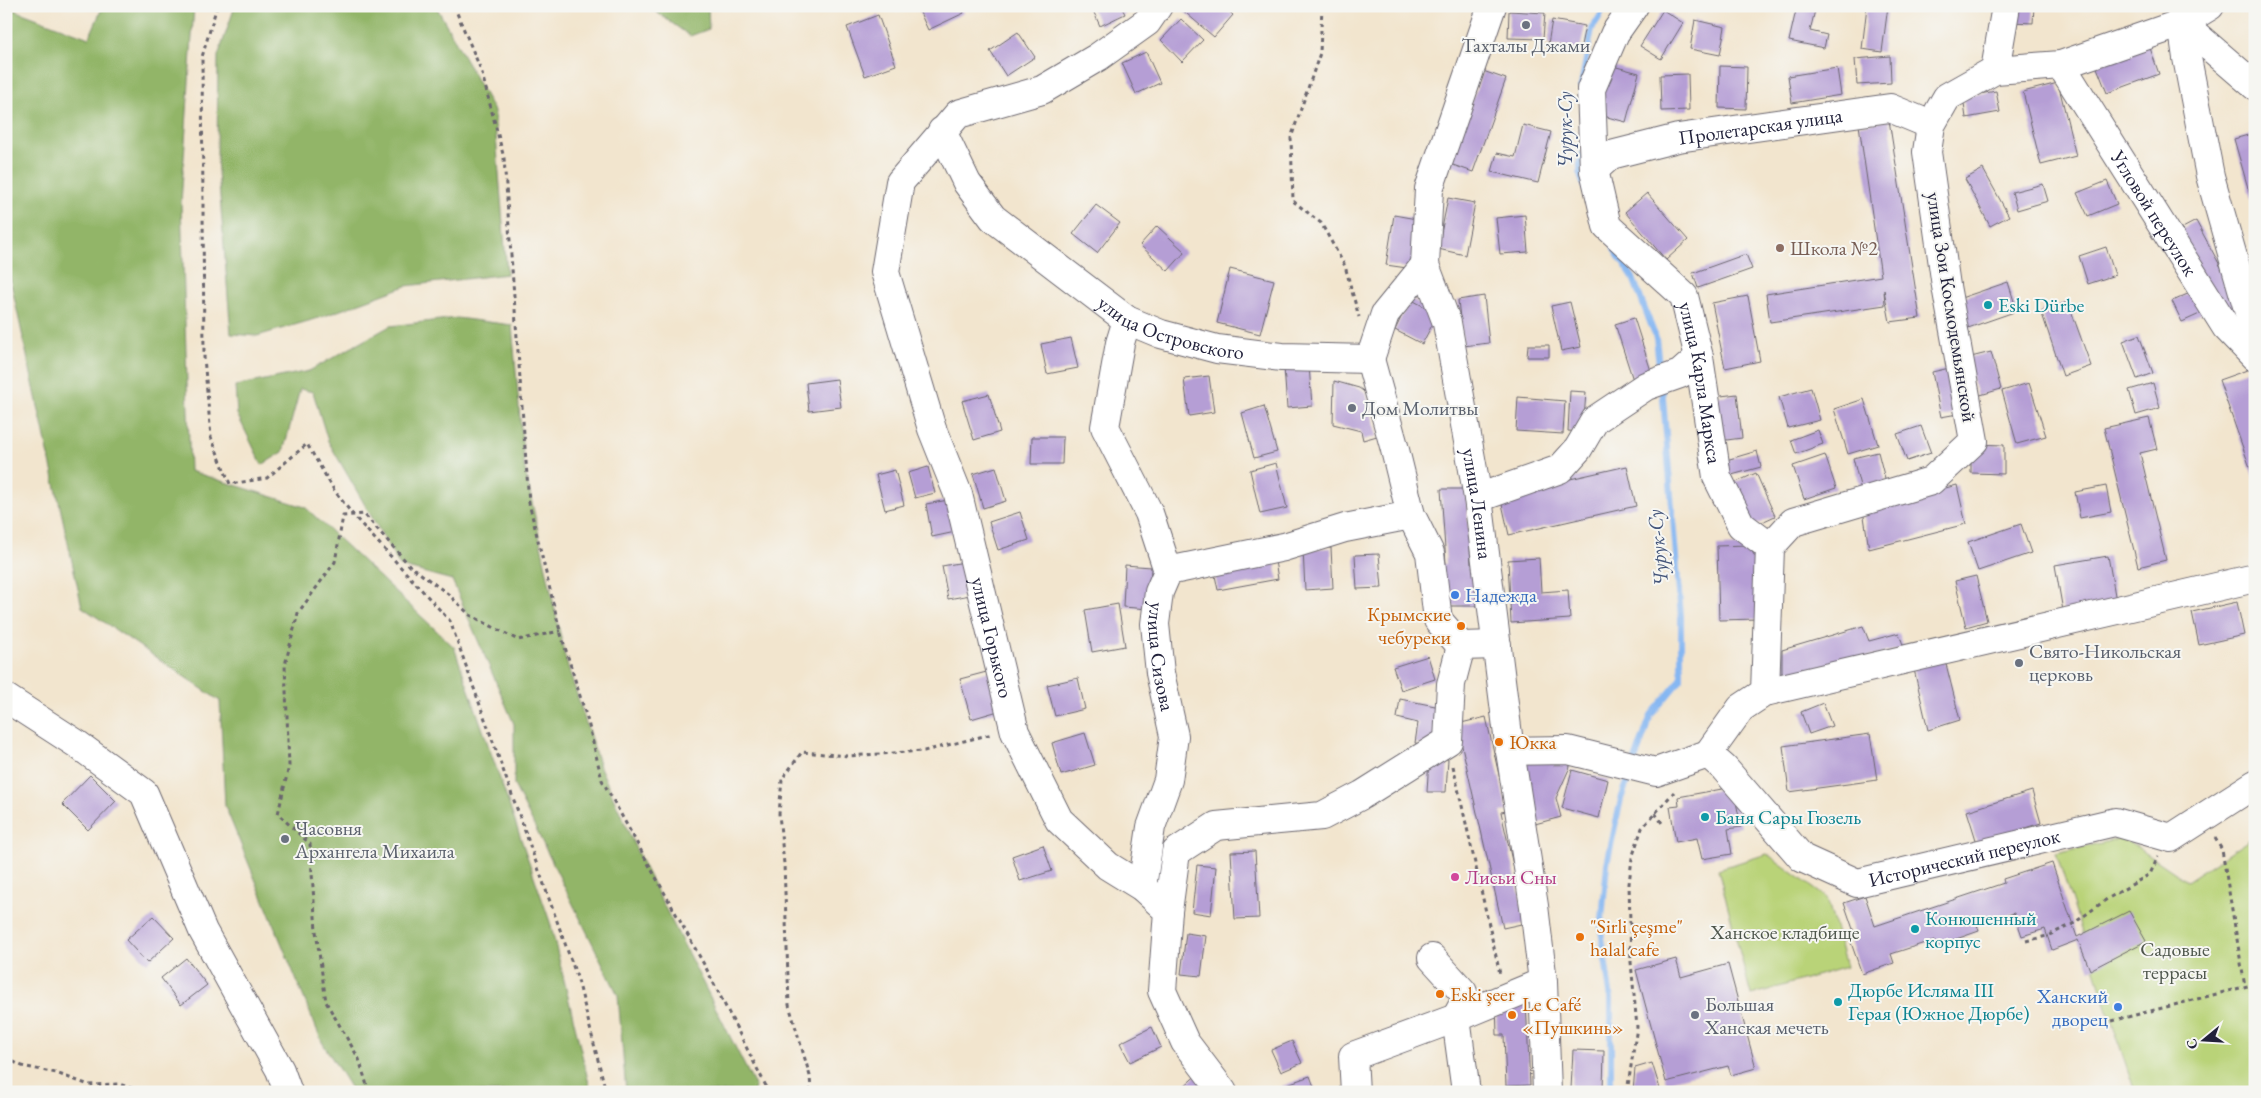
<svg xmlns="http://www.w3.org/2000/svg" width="2261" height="1098" font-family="'EB Garamond',serif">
<rect width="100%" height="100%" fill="#f6f6f2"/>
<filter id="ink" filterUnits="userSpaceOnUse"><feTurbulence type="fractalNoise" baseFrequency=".02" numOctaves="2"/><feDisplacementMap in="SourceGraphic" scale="10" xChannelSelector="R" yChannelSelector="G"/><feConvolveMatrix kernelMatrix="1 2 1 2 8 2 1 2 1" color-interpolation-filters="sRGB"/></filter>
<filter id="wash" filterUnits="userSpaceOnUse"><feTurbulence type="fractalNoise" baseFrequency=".0096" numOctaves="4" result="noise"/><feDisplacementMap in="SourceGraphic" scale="20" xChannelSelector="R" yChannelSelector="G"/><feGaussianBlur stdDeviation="1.12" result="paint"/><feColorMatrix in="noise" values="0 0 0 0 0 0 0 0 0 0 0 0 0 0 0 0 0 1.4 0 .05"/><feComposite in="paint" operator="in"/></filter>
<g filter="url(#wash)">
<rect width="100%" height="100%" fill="#f2e5ce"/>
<path fill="#b9d378" stroke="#6e7a5a" d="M 2255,836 L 2255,1092 L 2135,1092 L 2056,853 L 2124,838 L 2187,881 Z
M 1767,854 L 1827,898 L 1846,967 L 1751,995 L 1718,869 Z"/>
<path fill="#92b568" stroke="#5a6c52" d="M 103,6 L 194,6 L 181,203 L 190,471 L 305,507 L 454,647 L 550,922 L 591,1092 L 353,1092 L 322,1042 L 225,806 L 220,701 L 82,607 L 6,260 L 6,7 L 89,38 Z
M 235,6 L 436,6 L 494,111 L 507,274 L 406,286 L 322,317 L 257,336 L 231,334 L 217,159 L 218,56 Z
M 648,6 L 708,6 L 709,29 L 690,36 Z
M 457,318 L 512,325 L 524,465 L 565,657 L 600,767 L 640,858 L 755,1086 L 754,1092 L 626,1092 L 618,995 L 514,785 L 514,724 L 452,580 L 400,566 L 328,441 L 313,392 L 300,389 L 283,452 L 262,465 L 237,414 L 235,386 L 309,371 L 390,326 Z"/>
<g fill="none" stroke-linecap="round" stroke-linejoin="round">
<path stroke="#86b7f2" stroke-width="6" d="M 1581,85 L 1592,29 L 1606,6
M 1580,155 L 1580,175 L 1586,191
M 1614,249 L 1633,278 L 1656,338 L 1660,374
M 1635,760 L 1651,715 L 1681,679 L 1681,617 L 1662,386
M 1611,1092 L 1611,1000 L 1601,930 L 1607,864 L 1621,799 L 1631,772"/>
</g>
<g id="blocks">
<path fill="#b59ed5" d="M 917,6 L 961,6 L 964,13 L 928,30 Z
M 1091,6 L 1121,6 L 1125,14 L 1100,26 Z
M 1182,6 L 1223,6 L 1233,15 L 1214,37 L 1180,8 Z
M 1797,6 L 1816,6 L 1810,31 L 1827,35 L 1824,48 L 1789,41 Z
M 1867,6 L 1888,6 L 1882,52 L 1862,49 Z
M 1909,6 L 1969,6 L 1969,10 L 1909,8 Z
M 2012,6 L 2034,6 L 2033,23 L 2011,22 Z
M 1663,10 L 1683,23 L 1661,59 L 1640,46 Z
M 1509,11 L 1545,13 L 1543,39 L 1508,38 Z
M 878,15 L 896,65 L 865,76 L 847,27 Z
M 1181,19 L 1203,40 L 1182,62 L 1161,40 Z
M 1552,20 L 1585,26 L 1580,50 L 1548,44 Z
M 1695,20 L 1725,27 L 1720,55 L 1690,49 Z
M 1018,32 L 1035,57 L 1006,76 L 990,51 Z
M 2149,45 L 2159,74 L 2107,93 L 2096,65 Z
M 1146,52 L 1160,83 L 1136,94 L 1122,63 Z
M 1890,56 L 1891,83 L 1857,85 L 1855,59 Z
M 1609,65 L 1639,73 L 1626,122 L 1596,114 Z
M 1720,66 L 1747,67 L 1746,109 L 1719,108 Z
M 1837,68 L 1841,95 L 1792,103 L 1788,76 Z
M 1483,71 L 1506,79 L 1473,172 L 1450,164 Z
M 1688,74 L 1689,110 L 1661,111 L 1660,75 Z
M 2058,83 L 2076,156 L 2041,165 L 2023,92 Z
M 1996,91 L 2000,112 L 1966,118 L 1963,97 Z
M 1889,120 L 1920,318 L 1890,322 L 1884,290 L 1885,305 L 1770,322 L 1766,294 L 1881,276 L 1859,125 Z
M 1523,125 L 1551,132 L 1538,183 L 1492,172 L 1497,153 L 1515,157 Z
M 2255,133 L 2255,201 L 2252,202 L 2234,139 Z
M 1983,169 L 2009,216 L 1990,226 L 1965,179 Z
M 2107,181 L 2117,204 L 2088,216 L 2077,193 Z
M 2043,184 L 2048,201 L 2017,210 L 2012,192 Z
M 1647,193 L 1688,240 L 1666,260 L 1625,212 Z
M 1448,198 L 1475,203 L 1465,255 L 1438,249 Z
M 1096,205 L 1120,223 L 1097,253 L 1073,234 Z
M 1394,215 L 1422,220 L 1414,269 L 1386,265 Z
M 1525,215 L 1528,252 L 1500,254 L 1496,218 Z
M 2196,221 L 2243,308 L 2225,318 L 2177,231 Z
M 1157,226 L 1185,252 L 1168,271 L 1140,245 Z
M 2106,247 L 2115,275 L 2088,284 L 2079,256 Z
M 1746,254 L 1752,269 L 1698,288 L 1693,273 Z
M 1230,269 L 1274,280 L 1260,334 L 1217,323 Z
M 2008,282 L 2017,311 L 1968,328 L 1958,299 Z
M 2194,291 L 2204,312 L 2182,322 L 2172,301 Z
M 1484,296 L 1489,343 L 1463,346 L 1458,300 Z
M 1748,296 L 1760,361 L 1725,368 L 1712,303 Z
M 1410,299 L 1438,314 L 1422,344 L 1395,330 Z
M 1570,302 L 1581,347 L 1561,351 L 1551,306 Z
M 2068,302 L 2091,366 L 2063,376 L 2041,311 Z
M 1634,318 L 1652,374 L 1633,380 L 1615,324 Z
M 2139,335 L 2153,373 L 2137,379 L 2123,341 Z
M 1071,338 L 1078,368 L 1047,374 L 1041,344 Z
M 1528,345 L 1549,345 L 1549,357 L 1527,357 Z
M 1991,352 L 2001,389 L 1977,396 L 1967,358 Z
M 1309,365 L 1312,406 L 1287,408 L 1284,367 Z
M 1954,367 L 1963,413 L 1941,417 L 1932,372 Z
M 2250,369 L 2255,384 L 2254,479 L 2219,380 Z
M 1209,376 L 1214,412 L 1189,416 L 1184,379 Z
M 837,379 L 841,407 L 809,411 L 806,383 Z
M 1334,381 L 1359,388 L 1366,393 L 1377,436 L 1363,440 L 1361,431 L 1333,424 Z
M 2029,383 L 2046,436 L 2017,444 L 2002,391 Z
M 2153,383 L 2160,408 L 2136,415 L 2129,390 Z
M 1811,388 L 1820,420 L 1788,428 L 1779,397 Z
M 1570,391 L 1586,392 L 1583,432 L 1568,431 Z
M 989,394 L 1000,432 L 974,440 L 962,401 Z
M 1737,394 L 1742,438 L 1719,441 L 1713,397 Z
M 1518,397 L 1565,401 L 1563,434 L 1516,431 Z
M 1864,399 L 1878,445 L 1848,454 L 1834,409 Z
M 1264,406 L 1277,452 L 1254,458 L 1242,413 Z
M 2149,418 L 2157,449 L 2140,453 L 2166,560 L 2138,567 L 2104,428 Z
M 1921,426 L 1931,453 L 1907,461 L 1897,434 Z
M 1818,430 L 1823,444 L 1796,454 L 1791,440 Z
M 1032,437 L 1063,437 L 1062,464 L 1031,464 Z
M 1971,444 L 2004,445 L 2004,474 L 1971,473 Z
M 1757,451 L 1761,467 L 1728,476 L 1723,461 Z
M 1878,452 L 1886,483 L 1861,490 L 1853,458 Z
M 1825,455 L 1836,488 L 1804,499 L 1793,466 Z
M 1276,463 L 1287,508 L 1260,514 L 1250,470 Z
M 1627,466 L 1636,506 L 1509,535 L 1500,495 Z
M 928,467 L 935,493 L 915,498 L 908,473 Z
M 996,467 L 1006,501 L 983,508 L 973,474 Z
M 895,470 L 904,505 L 885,510 L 876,475 Z
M 1756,473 L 1775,516 L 1751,527 L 1732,484 Z
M 1957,485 L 1966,524 L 1869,549 L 1863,510 Z
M 2106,486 L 2111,512 L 2080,518 L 2075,492 Z
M 1441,489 L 1466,489 L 1471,564 L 1476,564 L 1477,606 L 1441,606 L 1441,564 L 1446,564 Z
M 954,499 L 960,531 L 932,537 L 926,504 Z
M 1020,512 L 1029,540 L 998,550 L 989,522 Z
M 2021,524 L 2031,553 L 1978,571 L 1968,542 Z
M 1748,545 L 1759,563 L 1758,619 L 1719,620 L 1717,546 Z
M 1331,548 L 1333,588 L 1305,590 L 1303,549 Z
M 1379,554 L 1382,588 L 1357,589 L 1355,555 Z
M 1274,555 L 1278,579 L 1218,590 L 1213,566 Z
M 2108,556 L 2116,601 L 2063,611 L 2055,565 Z
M 1539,558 L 1541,592 L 1568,590 L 1570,619 L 1511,623 L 1508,560 Z
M 970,561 L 976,594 L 948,599 L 942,566 Z
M 1125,565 L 1151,567 L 1149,609 L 1123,607 Z
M 1976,576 L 1987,621 L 1966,627 L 1955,581 Z
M 2237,602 L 2244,635 L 2199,645 L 2192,612 Z
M 1118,604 L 1125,646 L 1092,652 L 1085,610 Z
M 1863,626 L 1869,641 L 1899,633 L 1904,648 L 1782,676 L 1782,650 Z
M 1428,656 L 1435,679 L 1401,690 L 1393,667 Z
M 1944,656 L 1960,720 L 1928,730 L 1913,665 Z
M 994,670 L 1005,709 L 971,719 L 960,679 Z
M 1078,678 L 1085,709 L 1055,716 L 1047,685 Z
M 1400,699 L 1440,707 L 1433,746 L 1415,743 L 1418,723 L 1397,718 Z
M 1823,703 L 1832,726 L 1809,734 L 1801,712 Z
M 1486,717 L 1507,811 L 1501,812 L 1526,923 L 1503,928 L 1457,724 Z
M 1085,733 L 1095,765 L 1061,775 L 1052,743 Z
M 1870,734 L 1877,780 L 1789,792 L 1783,746 Z
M 1567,756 L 1570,767 L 1556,798 L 1561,817 L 1535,824 L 1525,761 Z
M 1429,758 L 1448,759 L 1446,792 L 1427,792 Z
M 1572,770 L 1608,780 L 1599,818 L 1562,808 Z
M 90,775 L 116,801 L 88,830 L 62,804 Z
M 1733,787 L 1741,827 L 1728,829 L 1732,854 L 1702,859 L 1697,838 L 1676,842 L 1670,807 L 1679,806 L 1678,797 Z
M 2032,791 L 2041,823 L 1977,843 L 1967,811 Z
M 1043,845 L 1052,871 L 1020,881 L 1012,856 Z
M 1255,851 L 1259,918 L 1235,919 L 1231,852 Z
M 2052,863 L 2077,937 L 2129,911 L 2146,941 L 2090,970 L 2078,940 L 2052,950 L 2045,929 L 2022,936 L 2014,913 L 1977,925 L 1979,931 L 1936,946 L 1934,940 L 1891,954 L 1894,963 L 1862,974 L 1849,937 L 1855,935 L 1844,903 L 1865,896 L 1875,926 L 2004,883 L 2003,879 Z
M 1197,865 L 1216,867 L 1211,915 L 1192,912 Z
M 153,916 L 174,938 L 147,963 L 126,940 Z
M 1186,933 L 1206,936 L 1201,976 L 1181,974 Z
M 186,958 L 207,985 L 181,1005 L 161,978 Z
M 1676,959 L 1681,977 L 1728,964 L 1756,1068 L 1731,1075 L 1728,1066 L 1666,1082 L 1636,970 Z
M 1526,1002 L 1530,1085 L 1506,1086 L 1504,1035 L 1497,1035 L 1496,1004 Z
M 1152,1027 L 1161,1047 L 1130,1062 L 1120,1043 Z
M 1292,1041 L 1302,1063 L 1281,1072 L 1271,1050 Z
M 1573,1050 L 1604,1051 L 1603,1090 L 1571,1089 Z
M 1652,1063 L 1661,1092 L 1633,1092 L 1635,1068 Z
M 1200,1072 L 1212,1086 L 1205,1092 L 1185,1092 L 1182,1088 Z
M 1310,1076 L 1316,1092 L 1284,1092 L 1282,1086 Z"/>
</g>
</g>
<g filter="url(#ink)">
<use href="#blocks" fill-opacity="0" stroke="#6b666e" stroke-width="1"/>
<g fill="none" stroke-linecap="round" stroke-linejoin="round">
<defs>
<g id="minor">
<path id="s1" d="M 1158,6 L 1147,22 L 1098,57 L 1042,90 L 958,114 L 900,182 L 885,272 L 932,429 L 958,494 L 1015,732 L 1059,820 L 1108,866 L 1142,887 L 1168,911 L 1162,991 L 1185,1042 L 1223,1092"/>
<path id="s2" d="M 1634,6 L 1615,33 L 1591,89 L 1594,170 L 1607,226 L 1684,296 L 1699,357 L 1717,477 L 1741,525 L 1770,547"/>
<path d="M 2185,6 L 2182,23 L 2187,58 L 2210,176 L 2255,334"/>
<path d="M 2182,23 L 2255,86"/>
<path id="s3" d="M 2061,65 L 2226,327 L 2255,357"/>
<path d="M 1995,70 L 2006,6"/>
<path id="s4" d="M 942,131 L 967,183 L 993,218 L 1127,320 L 1161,334 L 1217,349 L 1282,357 L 1370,359 L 1385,314 L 1425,265"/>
<path id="s5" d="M 1594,170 L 1611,155 L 1678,138 L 1890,108 L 1931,125"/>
<path id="s6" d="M 1127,320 L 1120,343 L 1105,427 L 1149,513 L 1168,571 L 1159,592 L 1155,624 L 1160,673 L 1174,736 L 1168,780 L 1151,827 L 1142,887"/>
<path d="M 1370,359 L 1394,446 L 1411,515 L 1430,553 L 1438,620 L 1461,646 L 1497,645"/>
<path d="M 1478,498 L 1560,469 L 1578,449 L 1595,420 L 1646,386 L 1680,374 L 1699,357"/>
<path d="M 1168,571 L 1284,547 L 1345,528 L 1411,515"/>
<path d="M 1765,692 L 2255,578"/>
<path d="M 6,698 L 77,744 L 144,793 L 203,931 L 280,1070 L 288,1092"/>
<path d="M 1510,751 L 1568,750 L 1656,772 L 1708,754"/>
<path d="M 1708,754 L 1741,708 L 1765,692 L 1770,547 L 1793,522 L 1931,481 L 1974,441 L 1946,286 L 1927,152 L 1931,125 L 1947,97 L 1995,70 L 2061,65 L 2182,23 L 2210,6"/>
<path id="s7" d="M 1708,754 L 1724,768 L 1802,858 L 1857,883 L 2115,822 L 2171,838 L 2255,784"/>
<path d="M 1168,911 L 1176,852 L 1216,826 L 1322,816 L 1362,795 L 1448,741 L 1451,684 L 1461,646"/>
<path d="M 1432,958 L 1463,992 L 1465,1001 L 1456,1018 L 1466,1092"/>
<path d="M 1355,1092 L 1353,1056 L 1456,1018 L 1543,982"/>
</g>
<g id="major">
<path id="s8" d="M 1492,6 L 1429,189 L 1425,265 L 1447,323 L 1478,498 L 1510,751 L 1534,906 L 1543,982 L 1547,1092"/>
</g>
</defs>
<use href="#minor" stroke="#6b666e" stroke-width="30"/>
<use href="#major" stroke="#6b666e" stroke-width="30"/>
<path stroke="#6b666e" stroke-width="3" stroke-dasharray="4 4" stroke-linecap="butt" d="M 217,6 L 202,57 L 204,357 L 211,437 L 230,484 L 267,478 L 307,444 L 334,490 L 353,515 L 450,621 L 578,980 L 606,1092
M 454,6 L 481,70 L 504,158 L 529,503 L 560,631 L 588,722 L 602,780 L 706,968 L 769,1092
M 1322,6 L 1320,53 L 1291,138 L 1293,201 L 1321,223 L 1345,266 L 1359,317
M 1453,766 L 1500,974
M 1655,813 L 1662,823
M 2215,838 L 2222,850 L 2245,987
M 2026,941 L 2047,936 L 2073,924 L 2107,899 L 2150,874 L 2158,857
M 2112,1021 L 2255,984
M 6,1058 L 22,1066 L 56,1073 L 89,1085 L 119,1084 L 143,1092
M 369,1092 L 359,1059 L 326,1002 L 316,931 L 310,844 L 278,814 L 289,766 L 285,665 L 298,613 L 335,562 L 343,516 L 364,514 L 410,566 L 448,594 L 470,615 L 518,640 L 560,631
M 811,1092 L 810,1076 L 789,1005 L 784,864 L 779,814 L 782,779 L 802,752 L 848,756 L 924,751 L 992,734
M 1627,1092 L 1637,1027 L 1631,962 L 1629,884 L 1632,858 L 1642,828 L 1674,792"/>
<use href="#minor" stroke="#fff" stroke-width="28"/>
<use href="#major" stroke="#fff" stroke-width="28"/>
</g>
</g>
<g fill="#6b7280" stroke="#f6f6f2" stroke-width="2">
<circle cx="1526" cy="25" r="5"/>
<circle cx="1352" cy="408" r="5"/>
<circle cx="2019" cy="663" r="5"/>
<circle cx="285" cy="839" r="5"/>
<circle cx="1695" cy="1015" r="5"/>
</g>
<circle fill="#8d6e63" stroke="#f6f6f2" stroke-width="2" cx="1780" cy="248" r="5"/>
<g fill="#0f9aa8" stroke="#f6f6f2" stroke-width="2">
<circle cx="1988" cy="305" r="5"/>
<circle cx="1705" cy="817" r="5"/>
<circle cx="1915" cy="929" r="5"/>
<circle cx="1838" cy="1002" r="5"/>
</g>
<g fill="#3f7fe0" stroke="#f6f6f2" stroke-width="2">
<circle cx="1455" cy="595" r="5"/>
<circle cx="2118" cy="1007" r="5"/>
</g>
<g fill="#e8710a" stroke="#f6f6f2" stroke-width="2">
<circle cx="1461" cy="626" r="5"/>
<circle cx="1499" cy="742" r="5"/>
<circle cx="1580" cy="937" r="5"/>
<circle cx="1440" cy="994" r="5"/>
<circle cx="1512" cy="1015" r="5"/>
</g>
<circle fill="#d1479c" stroke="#f6f6f2" stroke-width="2" cx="1455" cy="877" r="5"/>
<g text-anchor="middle" stroke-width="4" stroke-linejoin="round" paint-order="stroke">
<g font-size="20" fill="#5b616d" stroke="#f6f6f2" text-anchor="start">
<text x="1526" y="52" text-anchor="middle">Тахталы Джами</text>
<text x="1362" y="415">Дом Молитвы</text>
<text x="2029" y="658">Свято-Никольская<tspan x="2029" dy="23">церковь</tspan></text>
<text x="295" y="835">Часовня<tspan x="295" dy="23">Архангела Михаила</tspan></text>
<text x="1705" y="1011">Большая<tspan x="1705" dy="23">Ханская мечеть</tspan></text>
</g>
<g font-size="20" fill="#22223b" stroke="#f6f6f2">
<text dy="7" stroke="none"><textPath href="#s5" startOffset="175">Пролетарская улица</textPath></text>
<text dy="7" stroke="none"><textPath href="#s3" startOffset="175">Угловой переулок</textPath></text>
<text transform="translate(1952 307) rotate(81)" y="7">улица Зои Космодемьянской</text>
<text dy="7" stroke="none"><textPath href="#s4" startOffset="314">улица Островского</textPath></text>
<text dy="7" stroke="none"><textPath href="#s2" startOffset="425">улица Карла Маркса</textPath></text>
<text dy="7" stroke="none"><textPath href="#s8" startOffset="515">улица Ленина</textPath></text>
<text dy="7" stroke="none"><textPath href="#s1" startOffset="794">улица Горького</textPath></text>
<text dy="7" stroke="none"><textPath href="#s6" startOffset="355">улица Сизова</textPath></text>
<text dy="7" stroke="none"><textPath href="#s7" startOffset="311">Исторический переулок</textPath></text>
</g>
<g font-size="20" fill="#785e54" stroke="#f6f6f2" text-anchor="start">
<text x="1790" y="255">Школа №2</text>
</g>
<g font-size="20" fill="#0d838f" stroke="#f6f6f2" text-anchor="start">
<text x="1998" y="312">Eski Dürbe</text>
<text x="1715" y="824">Баня Сары Гюзель</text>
<text x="1925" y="925">Конюшенный<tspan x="1925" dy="23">корпус</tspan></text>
<text x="1848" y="997">Дюрбе Исляма III<tspan x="1848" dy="23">Герая (Южное Дюрбе)</tspan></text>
</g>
<g font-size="20" fill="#366cbe" stroke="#f6f6f2" text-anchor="start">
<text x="1465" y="602">Надежда</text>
<text x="2108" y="1003" text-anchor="end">Ханский<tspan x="2108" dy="23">дворец</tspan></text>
</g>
<g font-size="20" fill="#c56008" stroke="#f6f6f2" text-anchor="start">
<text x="1451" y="621" text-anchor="end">Крымские<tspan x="1451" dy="23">чебуреки</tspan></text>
<text x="1509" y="749">Юкка</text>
<text x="1590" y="933">"Sirli çeşme"<tspan x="1590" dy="23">halal cafe</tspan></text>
<text x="1450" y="1001">Eski şeer</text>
<text x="1522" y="1011">Le Café<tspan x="1522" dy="23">«Пушкинь»</tspan></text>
</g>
<g font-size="20" fill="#b23c85" stroke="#f6f6f2" text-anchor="start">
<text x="1465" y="884">Лисьи Сны</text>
</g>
<g font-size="20" fill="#4f574d" stroke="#f6f6f2">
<text x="1785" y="939">Ханское кладбище</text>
<text x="2175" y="956">Садовые<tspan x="2175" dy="23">террасы</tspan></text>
</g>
<g font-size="21" font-style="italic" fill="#45567b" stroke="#f6f6f2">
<text transform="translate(1565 130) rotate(-90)" y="7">Чурук-Су</text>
<text transform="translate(1658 548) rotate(-95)" y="7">Чурук-Су</text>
</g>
</g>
<rect width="2261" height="1098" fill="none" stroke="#f6f6f2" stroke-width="25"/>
<g transform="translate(2204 1040) rotate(252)" stroke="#f6f6f2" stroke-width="4" paint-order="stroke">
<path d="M0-4L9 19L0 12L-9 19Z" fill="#22223b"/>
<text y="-8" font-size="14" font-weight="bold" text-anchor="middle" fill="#22223b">С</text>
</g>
</svg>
